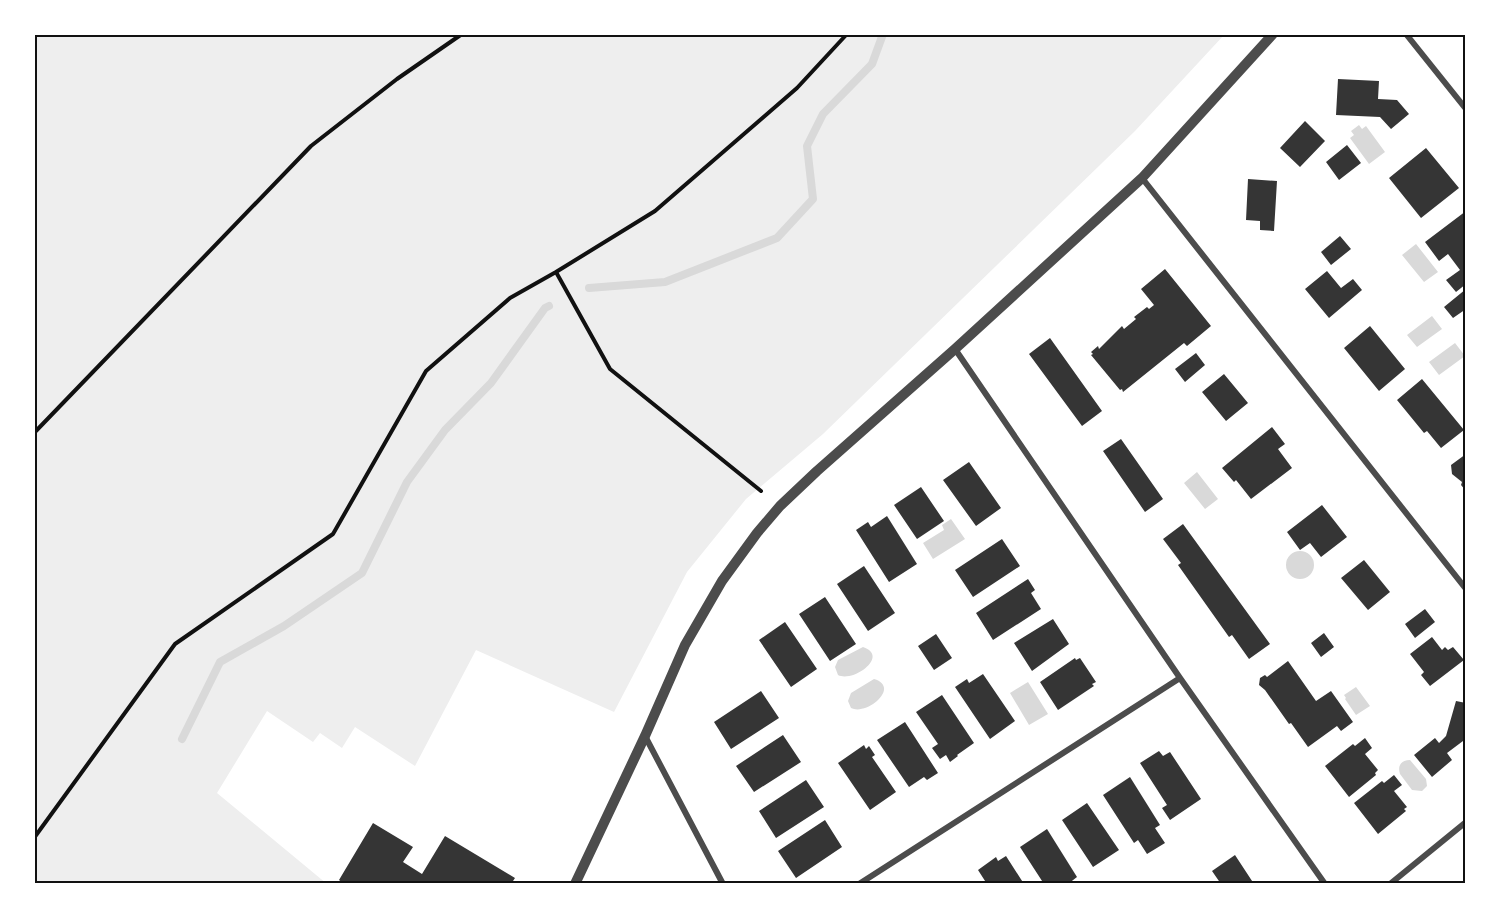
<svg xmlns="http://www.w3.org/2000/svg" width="1500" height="918" font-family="Mulish,sans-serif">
<rect width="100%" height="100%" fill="#fff"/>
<path fill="#eee" d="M 34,35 L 1224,35 L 1135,131 L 823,434 L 746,499 L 687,572 L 614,712 L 476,650 L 415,766 L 355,727 L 342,748 L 320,733 L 313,742 L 267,711 L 217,793 L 327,884 L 35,883 Z"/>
<path fill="#d9d9d9" d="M 1359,125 L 1362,129 L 1366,126 L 1385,152 L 1369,164 L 1350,138 L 1354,135 L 1351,131 Z
M 1416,244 L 1438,272 L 1424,282 L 1402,255 Z
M 1432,316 L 1442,329 L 1417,347 L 1407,335 Z
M 1455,343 L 1465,356 L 1439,375 L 1429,362 Z
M 1197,472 L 1218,499 L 1205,509 L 1184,483 Z
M 951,519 L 965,539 L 933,559 L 923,543 L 944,530 L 942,525 Z
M1286 565a14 14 0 1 1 28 0a14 14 0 1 1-28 0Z
M 863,647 C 890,656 853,683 838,675 L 835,667 L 838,660 Z
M 874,679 C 901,687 867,716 851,708 L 848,701 L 851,693 Z
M 1028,682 L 1048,714 L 1029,725 L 1010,693 Z
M 1356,687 L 1370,706 L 1356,715 L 1345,699 L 1346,698 L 1344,695 Z
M 1410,760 L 1426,779 L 1427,786 L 1422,791 L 1412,790 L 1400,774 C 1397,765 1402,760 1410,760 Z"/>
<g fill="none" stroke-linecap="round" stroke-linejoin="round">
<path stroke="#d9d9d9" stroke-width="8" d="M 589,288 L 665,282 L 777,238 L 813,199 L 807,146 L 823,114 L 872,64 L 883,34
M 182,739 L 220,662 L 284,626 L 362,573 L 407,482 L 445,430 L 491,383 L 545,308 L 549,306"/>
</g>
<path fill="#353535" d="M 1338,79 L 1379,81 L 1378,99 L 1397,100 L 1409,114 L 1391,129 L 1380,117 L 1336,115 Z
M 1305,121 L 1325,141 L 1300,167 L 1280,148 Z
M 1347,145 L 1361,163 L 1339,180 L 1326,162 Z
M 1426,148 L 1459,188 L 1421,218 L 1389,178 Z
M 1248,179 L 1277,181 L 1274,231 L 1260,230 L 1260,221 L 1246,220 Z
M 1466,211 L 1466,284 L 1456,292 L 1446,280 L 1460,270 L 1448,254 L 1439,261 L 1425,242 Z
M 1340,236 L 1351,249 L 1331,265 L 1321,252 Z
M 1165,269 L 1211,326 L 1187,346 L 1184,343 L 1123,392 L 1122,389 L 1120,390 L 1091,355 L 1093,354 L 1091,352 L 1098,346 L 1099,349 L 1122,326 L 1124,329 L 1136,319 L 1134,317 L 1147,307 L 1149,309 L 1154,305 L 1141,289 Z
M 1327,271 L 1341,288 L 1353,279 L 1362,290 L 1329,318 L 1305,289 Z
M 1466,289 L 1466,309 L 1453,318 L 1444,307 Z
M 1370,326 L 1405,369 L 1379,391 L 1344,348 Z
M 1050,338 L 1102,411 L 1082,426 L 1029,354 Z
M 1196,353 L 1205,365 L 1185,382 L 1175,369 Z
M 1224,374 L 1248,403 L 1226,421 L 1202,392 Z
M 1422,379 L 1464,430 L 1441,448 L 1427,431 L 1424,433 L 1397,400 Z
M 1272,427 L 1285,444 L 1278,449 L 1292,468 L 1251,499 L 1236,480 L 1234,482 L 1222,468 Z
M 1121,439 L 1163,499 L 1145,512 L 1103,451 Z
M 1466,454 L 1466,491 L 1461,485 L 1462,482 L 1452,474 L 1451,465 Z
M 969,462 L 1001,508 L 976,526 L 943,480 Z
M 921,487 L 944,521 L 917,539 L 894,505 Z
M 1322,505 L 1347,537 L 1321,557 L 1310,543 L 1300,550 L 1287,532 Z
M 887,516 L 917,564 L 889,582 L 856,530 L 868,522 L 871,527 Z
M 1183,524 L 1270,644 L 1249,659 L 1232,635 L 1229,637 L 1178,565 L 1181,563 L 1163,539 Z
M 1002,539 L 1020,566 L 973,597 L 955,570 Z
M 1364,560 L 1390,592 L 1368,610 L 1341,578 Z
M 864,566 L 895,613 L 868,631 L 837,584 Z
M 1028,579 L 1035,590 L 1031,593 L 1041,609 L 993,640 L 976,613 Z
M 825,597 L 856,644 L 830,661 L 799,614 Z
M 1425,609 L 1435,622 L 1415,638 L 1405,624 Z
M 1053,619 L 1069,644 L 1032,671 L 1014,643 Z
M 785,622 L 817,669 L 791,687 L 759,640 Z
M 1324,633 L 1334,647 L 1321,657 L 1311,643 Z
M 936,634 L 952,658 L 934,670 L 918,646 Z
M 1432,637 L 1442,650 L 1445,647 L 1448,650 L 1453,647 L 1464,660 L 1430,686 L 1421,675 L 1424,672 L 1410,654 Z
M 1075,658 L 1076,660 L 1080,658 L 1096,682 L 1092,684 L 1094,686 L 1058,710 L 1040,682 Z
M 1288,661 L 1316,701 L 1331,691 L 1353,722 L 1341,731 L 1337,726 L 1308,747 L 1291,723 L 1289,724 L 1265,690 L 1259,685 L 1260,678 L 1265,675 L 1267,677 Z
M 983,674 L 1015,721 L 990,739 L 955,687 L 967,679 L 969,683 Z
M 761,691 L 779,718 L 731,749 L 714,722 Z
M 942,695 L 974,743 L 957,755 L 958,756 L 950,762 L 946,755 L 940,759 L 932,748 L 938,744 L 916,712 Z
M 1456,701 L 1466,703 L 1466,742 L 1463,741 L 1447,753 L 1452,760 L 1432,777 L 1414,755 L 1435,738 L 1439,743 L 1446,736 Z
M 905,722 L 938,773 L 927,780 L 924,777 L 909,787 L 877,740 Z
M 783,735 L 801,762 L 754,792 L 736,766 Z
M 1365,738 L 1372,748 L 1365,754 L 1378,770 L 1375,773 L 1376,775 L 1349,797 L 1325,766 L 1353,744 L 1355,746 Z
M 864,745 L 866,749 L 869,746 L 875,755 L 872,757 L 896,792 L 870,810 L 838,763 Z
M 1159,751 L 1163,756 L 1170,752 L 1201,799 L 1170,820 L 1162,808 L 1167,805 L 1140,763 Z
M 1394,775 L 1402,785 L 1394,791 L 1407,807 L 1404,809 L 1406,811 L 1378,834 L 1354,803 L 1382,781 L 1384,783 Z
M 1130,777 L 1160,825 L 1155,828 L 1165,843 L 1147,854 L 1138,840 L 1134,843 L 1103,795 Z
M 806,780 L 824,807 L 776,838 L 759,811 Z
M 1087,803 L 1119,850 L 1093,867 L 1062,820 Z
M 825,820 L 842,847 L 796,878 L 778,851 Z
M 373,823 L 413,847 L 403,862 L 422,874 L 445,836 L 515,878 L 511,884 L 344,884 L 339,880 Z
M 1047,829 L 1077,877 L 1068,884 L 1044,884 L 1020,847 Z
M 1235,855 L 1254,884 L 1221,884 L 1212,871 Z
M 1006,856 L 1024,884 L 987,884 L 978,870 L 996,857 L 998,861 Z"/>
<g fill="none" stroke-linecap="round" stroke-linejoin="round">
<path stroke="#111" stroke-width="4" d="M 556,272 L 610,369 L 761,491
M 34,433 L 311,146 L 397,79 L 462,34
M 34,838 L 175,644 L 333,534 L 426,371 L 510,298 L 556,272 L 655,211 L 797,88 L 847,34"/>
<path stroke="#4c4c4c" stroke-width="6" d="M 1406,34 L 1466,109
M 1142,178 L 1466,589
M 955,349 L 1180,678 L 1325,884
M 645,736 L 723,884
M 859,884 L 1180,678
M 1390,884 L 1466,822"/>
<path stroke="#4c4c4c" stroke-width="10" d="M 575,884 L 645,736 L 685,645 L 722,581 L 757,533 L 780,506 L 817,471 L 955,349 L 1142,178 L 1273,34"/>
</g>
<rect width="1500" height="918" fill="none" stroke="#ffffff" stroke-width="72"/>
<rect x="36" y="36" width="1428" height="846" fill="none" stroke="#111" stroke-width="2"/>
</svg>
